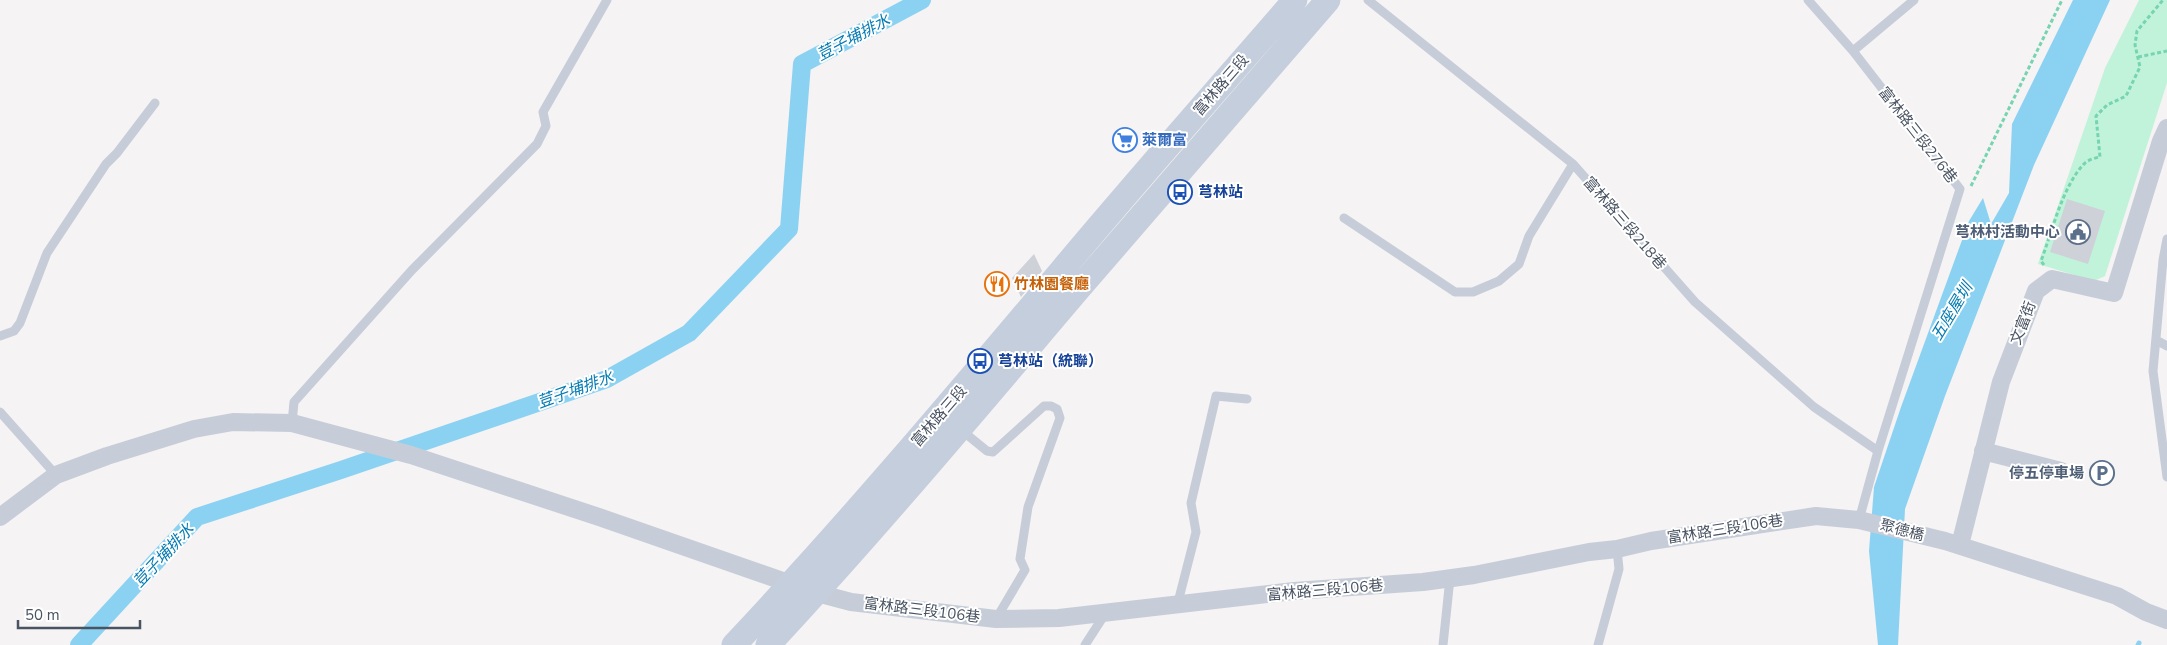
<svg xmlns="http://www.w3.org/2000/svg" width="2167" height="645" font-family="'Nunito Sans','Noto Sans TC',sans-serif">
<rect width="100%" height="100%" fill="#f5f3f3"/>
<path fill="#c1f3da" d="M 2139,0 L 2167,0 L 2167,83 L 2105,276 L 2094,281 L 2038,264 L 2105,68 Z"/>
<path fill="#8bd2f2" d="M 2073,0 L 2110,0 L 2034,165 L 1945,396 L 1905,509 L 1898,645 L 1878,645 L 1869,551 L 1874,487 L 1901,407 L 1969,221 L 1983,198 L 1991,224 L 2009,193 L 2012,124 Z"/>
<g fill="none" stroke-linecap="round" stroke-linejoin="round">
<path stroke="#8bd2f2" stroke-width="5" d="M 2138,645 L 2139,643"/>
<path stroke="#8bd2f2" stroke-width="18" d="M 79,645 L 197,517 L 341,470 L 607,379 L 689,333 L 789,229 L 802,64 L 922,0"/>
</g>
<path fill="#cfd1d8" d="M 2067,199 L 2105,211 L 2088,264 L 2050,252 Z
M 1034,254 L 1042,271 L 1021,297 L 1012,278 Z"/>
<g fill="none" stroke-linecap="round" stroke-linejoin="round">
<path stroke="#76d4b0" stroke-width="3" stroke-dasharray="4 2.5" stroke-linecap="butt" d="M 2138,57 L 2167,51
M 1971,186 L 2062,0
M 2044,265 L 2041,261 C 2052,232 2062,188 2083,165 C 2087,160 2094,158 2100,157 L 2096,116 L 2107,105 L 2126,96 L 2140,67 L 2135,45 L 2137,31 L 2163,0"/>
<path stroke="#c6cdd8" stroke-width="9" d="M 1368,0 L 1573,164 L 1695,302 L 1814,407 L 1878,451
M 1808,0 L 1853,51 L 1960,189 L 1878,451 L 1859,520
M 1853,51 L 1914,0
M 1344,218 L 1455,292 L 1473,292 L 1499,281 L 1519,264 L 1529,236 L 1573,164
M 2167,239 L 2163,260 L 2153,371 L 2167,477
M 0,336 L 14,331 L 20,323 L 47,253 L 106,164 L 117,153 L 155,103
M 2156,340 L 2167,346
M 0,412 L 56,475
M 292,423 L 294,402 L 412,270 L 537,144 L 546,126 L 543,112 L 607,0
M 960,429 L 987,451 L 993,452 L 1044,406 L 1051,406 L 1057,409 L 1060,418 L 1028,507 L 1020,559 L 1025,570 L 996,619
M 1177,606 L 1196,532 L 1191,503 L 1216,396 L 1247,399
M 1085,645 L 1105,614
M 1443,645 L 1450,578
M 1598,645 L 1619,569 L 1617,549"/>
<path stroke="#c6cdd8" stroke-width="18" d="M 1983,451 L 2061,471
M 0,517 L 56,475 L 107,456 L 194,429 L 233,422 L 292,423 L 411,455 L 599,517 L 817,593 L 851,602 L 996,619 L 1059,618 L 1294,591 L 1423,582 L 1474,575 L 1589,552 L 1617,549 L 1651,541 L 1816,516 L 1859,520 L 1945,541 L 2117,596 L 2146,612 L 2167,620
M 1960,545 L 2001,382 L 2036,291 L 2052,279 L 2114,293 L 2161,141 L 2167,128"/>
<path stroke="#c5cedc" stroke-width="25" d="M 734,645 C 848,524 955,397 1062,270 C 1138,179 1217,90 1295,0
M 768,645 C 876,529 978,407 1081,286 C 1163,190 1246,95 1328,0"/>
</g>
<defs>
<symbol id="supermarket-ring" viewBox="-11 -11 22 22"><circle r="9.5" fill="#fff" stroke="#3f7fe0" stroke-width="1.5"/><path d="M-6-5.5h2.5l.6 2H6L4.5 2H-2.5L-4.4-4H-6ZM-1.5 3.2a1.3 1.3 0 1 0 .1 0ZM3 3.2a1.3 1.3 0 1 0 .1 0Z" fill="#3f7fe0"/></symbol>
<symbol id="bus-ring" viewBox="-11 -11 22 22"><circle r="9.5" fill="#fff" stroke="#1a4fb4" stroke-width="1.5"/><path d="M-5-6H5V4H4V6H2V4H-2V6H-4V4H-5ZM-3.5-4V0h7V-4ZM-3.5 1.2v1.5H-2V1.2ZM2 1.2v1.5H3.5V1.2Z" fill="#1a4fb4"/></symbol>
<symbol id="civic-ring" viewBox="-11 -11 22 22"><circle r="9.5" fill="#fff" stroke="#5c6f8a" stroke-width="1.5"/><path d="M-.6-6.5H3V-4.5H.6V-3L4-1V1h2V6H-6V1h2V-1L-.6-3ZM-1.2 2.5V6h2.4V2.5Z" fill="#5c6f8a"/></symbol>
<symbol id="restaurant-ring" viewBox="-11 -11 22 22"><circle r="9.5" fill="#fff" stroke="#e8710a" stroke-width="1.5"/><path d="M-5-6h1v4h1v-4h1v4h1v-4h1v5L-1.5 .5V6h-2V.5L-5-1ZM5-6V6H3V1.5H1.5Q1.5-4 5-6Z" fill="#e8710a"/></symbol>
<symbol id="parking-ring" viewBox="-11 -11 22 22"><circle r="9.5" fill="#fff" stroke="#5c6f8a" stroke-width="1.5"/><path d="M-3.5-5.5H1a3.5 3.5 0 0 1 0 7H-1V5.5H-3.5ZM-1-3.4V-.6H.8a1.4 1.4 0 0 0 0-2.8Z" fill="#5c6f8a"/></symbol>
</defs>
<g fill-rule="evenodd">
<use href="#supermarket-ring" x="1111" y="126" width="28" height="28"/>
<use href="#bus-ring" x="1166" y="178" width="28" height="28"/>
<use href="#civic-ring" x="2064" y="218" width="28" height="28"/>
<use href="#restaurant-ring" x="983" y="270" width="28" height="28"/>
<use href="#bus-ring" x="966" y="347" width="28" height="28"/>
<use href="#parking-ring" x="2088" y="459" width="28" height="28"/>
</g>
<g text-anchor="middle" stroke-width="4" stroke-linejoin="round" paint-order="stroke">
<g font-size="15" fill="#495362" stroke="#fff">
<text transform="translate(1221 85) rotate(-49)" y="5">富林路三段</text>
<text transform="translate(1918 135) rotate(52)" y="5">富林路三段276巷</text>
<text transform="translate(1625 223) rotate(49)" y="5">富林路三段218巷</text>
<text transform="translate(2023 323) rotate(-69)" y="5">文富街</text>
<text transform="translate(939 416) rotate(-49)" y="5">富林路三段</text>
<text transform="translate(1725 529) rotate(-9)" y="5">富林路三段106巷</text>
<text transform="translate(1902 530) rotate(14)" y="5">聚德橋</text>
<text transform="translate(1325 590) rotate(-5)" y="5">富林路三段106巷</text>
<text transform="translate(922 610) rotate(7)" y="5">富林路三段106巷</text>
</g>
<g font-size="15" font-weight="bold" fill="#366cbe" stroke="#fff" text-anchor="start">
<text x="1142" y="145">萊爾富</text>
</g>
<g font-size="15" font-weight="bold" fill="#164399" stroke="#fff" text-anchor="start">
<text x="1198" y="197">芎林站</text>
<text x="998" y="366">芎林站（統聯）</text>
</g>
<g font-size="15" font-weight="bold" fill="#4e5e75" stroke="#fff" text-anchor="end">
<text x="2060" y="237">芎林村活動中心</text>
<text x="2084" y="478">停五停車場</text>
</g>
<g font-size="15" font-weight="bold" fill="#c56008" stroke="#fff" text-anchor="start">
<text x="1014" y="289">竹林園餐廳</text>
</g>
<g font-size="16" font-style="italic" fill="#047bb2" stroke="#fff">
<text transform="translate(853 37) rotate(-28)" y="6">荳子埔排水</text>
<text transform="translate(1951 311) rotate(-59)" y="6">五座屋圳</text>
<text transform="translate(575 389) rotate(-20)" y="6">荳子埔排水</text>
<text transform="translate(163 555) rotate(-47)" y="6">荳子埔排水</text>
</g>
</g>
<path d="M18 620v8h122v-8" fill="none" stroke="#495362" stroke-width="2.5"/>
<text x="25" y="620" font-size="15" fill="#495362" stroke="#ffffff" stroke-width="4" paint-order="stroke">50 m</text>
</svg>
